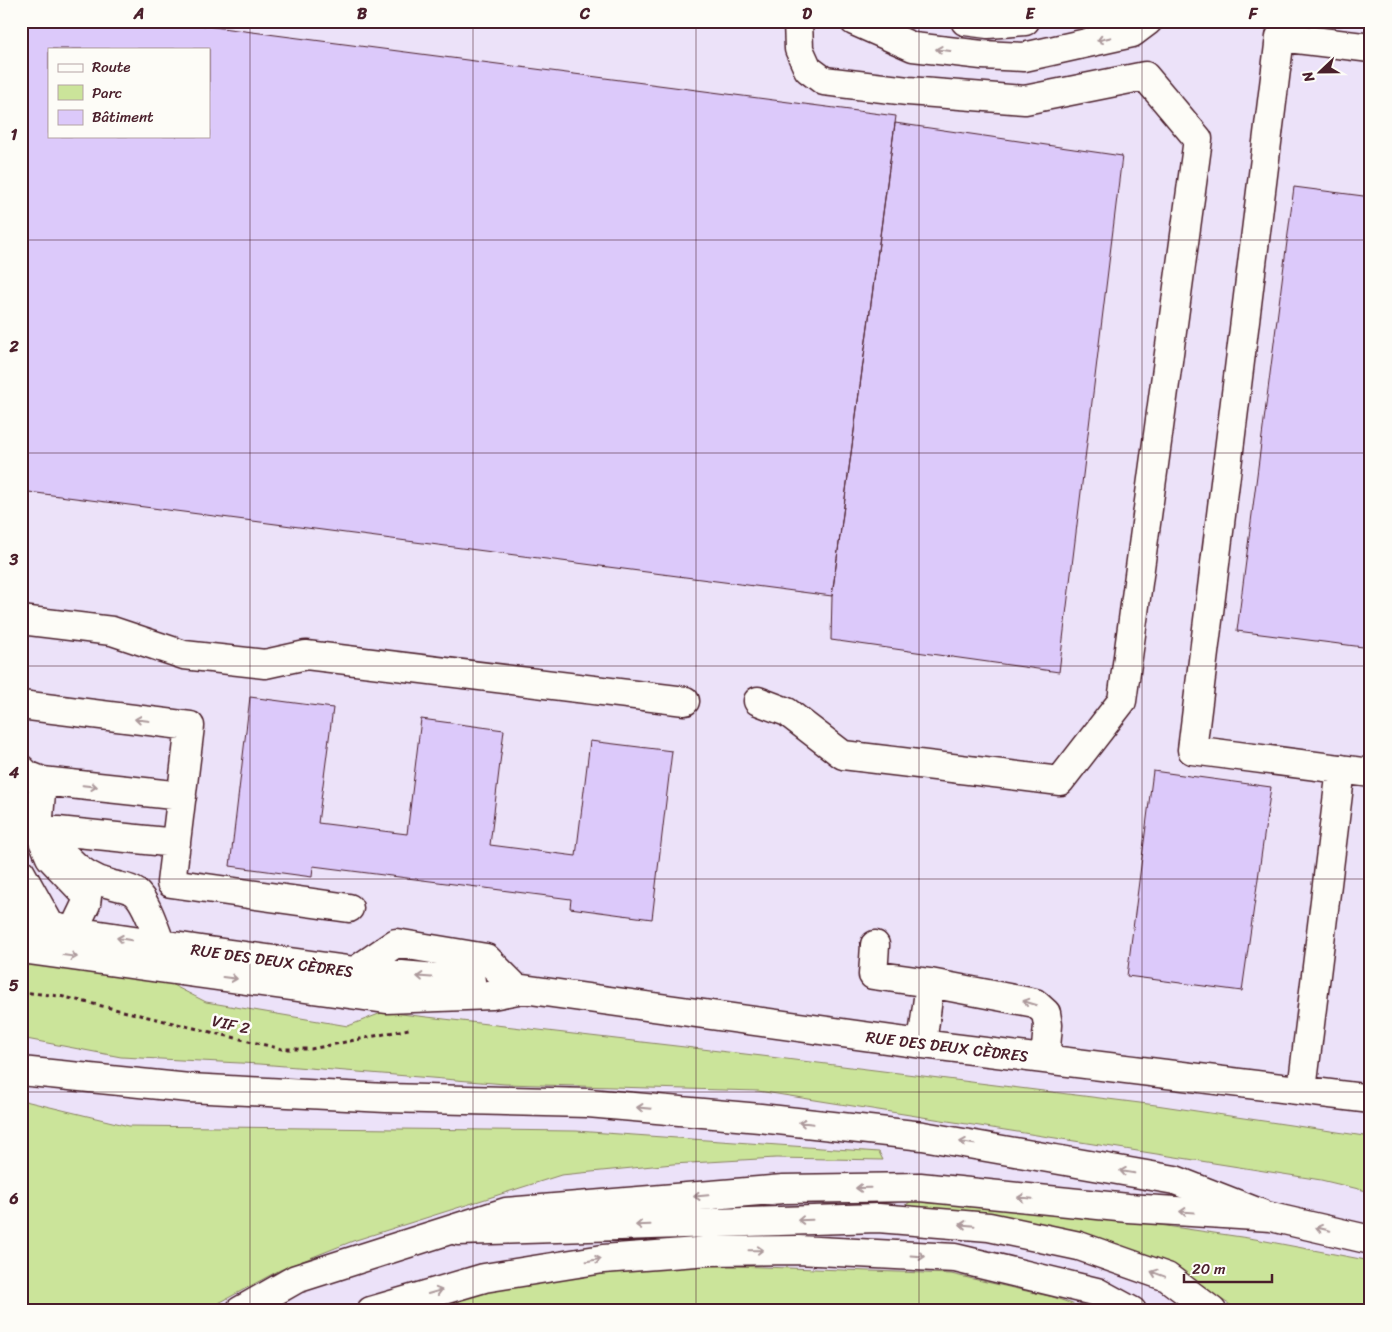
<svg xmlns="http://www.w3.org/2000/svg" width="1392" height="1332" font-family="Sriracha,sans-serif">
<rect width="100%" height="100%" fill="#f3edf8"/>
<filter id="ink" filterUnits="userSpaceOnUse"><feTurbulence type="fractalNoise" baseFrequency=".02" numOctaves="2"/><feDisplacementMap in="SourceGraphic" scale="10" xChannelSelector="R" yChannelSelector="G"/><feConvolveMatrix kernelMatrix="1 2 1 2 8 2 1 2 1" color-interpolation-filters="sRGB"/></filter>
<g filter="url(#ink)">
<path fill="#ece2f9" fill-rule="evenodd" d="M 21,21 L 1371,21 L 1371,1311 L 21,1311 ZM 49,49 L 209,49 L 209,136 L 49,136 Z"/>
<path fill="#cbe49a" stroke="#8a8262" d="M 21,959 L 159,978 L 206,1002 L 348,1026 L 384,1012 L 762,1056 L 1156,1105 L 1371,1137 L 1371,1192 L 1321,1180 L 758,1091 L 505,1084 L 260,1064 L 121,1057 L 21,1038 Z
M 21,1100 L 129,1126 L 576,1131 L 879,1152 L 883,1160 L 776,1158 L 673,1164 L 561,1175 L 353,1241 L 280,1270 L 204,1311 L 21,1311 Z
M 913,1200 L 1064,1211 L 1255,1239 L 1371,1261 L 1371,1311 L 1240,1311 L 1184,1276 L 1094,1237 L 995,1217 L 900,1209 Z
M 708,1265 L 951,1274 L 1053,1297 L 1092,1311 L 408,1311 L 492,1289 L 591,1271 Z"/>
<path fill="#dcc9fa" stroke="#4a1f2b" fill-rule="evenodd" d="M 21,21 L 168,21 L 896,116 L 832,596 L 21,491 ZM 49,49 L 209,49 L 209,136 L 49,136 Z
M 895,123 L 1122,156 L 1059,672 L 831,640 L 832,596 Z
M 1294,187 L 1371,197 L 1371,648 L 1237,631 Z
M 250,697 L 333,708 L 318,823 L 407,834 L 421,719 L 504,730 L 490,845 L 576,856 L 590,741 L 672,751 L 652,919 L 570,908 L 571,899 L 313,866 L 312,877 L 230,866 Z
M 1153,771 L 1271,787 L 1242,991 L 1127,976 Z"/>
<g fill="none" stroke-linecap="round" stroke-linejoin="round">
<defs>
<path id="minor" d="M 854,21 L 913,47 L 982,55 L 1024,57 L 1132,33 L 1148,21
M 965,21 L 988,24 L 1025,21
M 1371,48 L 1280,37 L 1192,750 L 1371,773
M 21,620 L 112,631 L 184,655 L 265,664 L 306,655 L 685,701
M 758,701 L 787,712 L 843,755 L 1060,781 L 1122,701 L 1198,139 L 1145,76 L 1025,100 L 908,91 L 824,81 L 808,69 L 799,49 L 798,21
M 21,705 L 190,726 L 171,883 L 349,908
M 21,769 L 27,775 L 42,781 L 182,796
M 42,781 L 38,829 L 50,857 L 87,896 L 86,904 L 73,931
M 38,829 L 176,843
M 67,858 C 78,870 94,880 110,884 C 118,887 128,887 135,892 C 147,902 155,930 161,945
M 21,873 L 50,925
M 21,920 L 73,931 L 201,950 L 355,971 L 471,981
M 875,945 L 873,975 L 930,983
M 21,949 L 386,999 L 492,995 L 523,989 L 922,1044 L 1371,1099
M 355,971 L 396,943 L 486,958 L 512,984
M 922,1044 L 930,983 L 1035,1003 L 1046,1013 L 1048,1025 L 1045,1059
M 21,1071 L 189,1088 L 386,1098 L 588,1103 L 760,1118 L 923,1136 L 1175,1180 L 1262,1214
M 1302,1090 L 1341,769
M 458,1231 L 878,1218 L 989,1227 L 1079,1246 L 1167,1277 L 1212,1311
M 371,1311 L 484,1278 L 603,1259 L 710,1251 L 798,1250 L 955,1258 L 1097,1292 L 1132,1311"/>
<path id="major" d="M 240,1311 L 296,1279 L 506,1212 L 783,1189 L 920,1187 L 1128,1208 L 1271,1217 L 1371,1240"/>
</defs>
<use href="#minor" stroke="#4a1f2b" stroke-width="31"/>
<use href="#major" stroke="#4a1f2b" stroke-width="31"/>
<path stroke="#4a1f2b" stroke-width="3" stroke-dasharray="4 4" stroke-linecap="butt" d="M 21,992 L 60,996 L 282,1049 L 311,1049 L 409,1029"/>
<use href="#minor" stroke="#fdfcf7" stroke-width="28"/>
<use href="#major" stroke="#fdfcf7" stroke-width="28"/>
</g>
<defs><path id="oneway-shaft" d="M-6 0H5M1.5-3L5.5 0L1.5 3" fill="none" stroke-width="1.6" stroke-linecap="round" stroke-linejoin="round" transform="scale(1.25)"/></defs>
<g stroke="#ac999b">
<use href="#oneway-shaft" transform="translate(1104 39) rotate(167)"/>
<use href="#oneway-shaft" transform="translate(943 50) rotate(-173)"/>
<use href="#oneway-shaft" transform="translate(142 720) rotate(-173)"/>
<use href="#oneway-shaft" transform="translate(90 786) rotate(6)"/>
<use href="#oneway-shaft" transform="translate(124 939) rotate(-171)"/>
<use href="#oneway-shaft" transform="translate(70 956) rotate(8)"/>
<use href="#oneway-shaft" transform="translate(424 977) rotate(-176)"/>
<use href="#oneway-shaft" transform="translate(230 978) rotate(7)"/>
<use href="#oneway-shaft" transform="translate(1030 1003) rotate(-163)"/>
<use href="#oneway-shaft" transform="translate(644 1108) rotate(-175)"/>
<use href="#oneway-shaft" transform="translate(806 1123) rotate(-174)"/>
<use href="#oneway-shaft" transform="translate(967 1143) rotate(-170)"/>
<use href="#oneway-shaft" transform="translate(1127 1172) rotate(-170)"/>
<use href="#oneway-shaft" transform="translate(863 1188) rotate(179)"/>
<use href="#oneway-shaft" transform="translate(701 1196) rotate(175)"/>
<use href="#oneway-shaft" transform="translate(1025 1198) rotate(-174)"/>
<use href="#oneway-shaft" transform="translate(1187 1212) rotate(-176)"/>
<use href="#oneway-shaft" transform="translate(805 1220) rotate(178)"/>
<use href="#oneway-shaft" transform="translate(643 1225) rotate(178)"/>
<use href="#oneway-shaft" transform="translate(967 1225) rotate(-175)"/>
<use href="#oneway-shaft" transform="translate(1323 1229) rotate(-167)"/>
<use href="#oneway-shaft" transform="translate(756 1250) rotate(-1)"/>
<use href="#oneway-shaft" transform="translate(918 1256) rotate(4)"/>
<use href="#oneway-shaft" transform="translate(594 1260) rotate(-9)"/>
<use href="#oneway-shaft" transform="translate(1158 1274) rotate(-160)"/>
<use href="#oneway-shaft" transform="translate(435 1292) rotate(-16)"/>
</g>
</g>
<path fill="none" stroke="#4a1f2b" stroke-width="1" stroke-opacity="0.55" d="M 250,21 L 250,1311M 473,21 L 473,1311M 696,21 L 696,1311M 919,21 L 919,1311M 1142,21 L 1142,1311M 21,240 L 1371,240M 21,453 L 1371,453M 21,666 L 1371,666M 21,879 L 1371,879M 21,1092 L 1371,1092"/>
<g text-anchor="middle" stroke-width="5" stroke-linejoin="round" paint-order="stroke">
<g font-size="16" fill="#4a1f2b" stroke="#fdfcf7">
<text transform="translate(272 960) rotate(8)" y="6">RUE DES DEUX CÈDRES</text>
<text transform="translate(231 1024) rotate(13)" y="6">VIF 2</text>
<text transform="translate(947 1046) rotate(7)" y="6">RUE DES DEUX CÈDRES</text>
</g>
</g>
<rect width="1392" height="1332" fill="none" stroke="#fdfcf7" stroke-width="55"/>
<rect x="48" y="48" width="162" height="90" fill="#fdfcf7" stroke="#b5a4a5"/>
<rect x="58" y="64" width="25" height="8" fill="#fdfcf7" stroke="#b5a4a5"/>
<text x="92" y="72" font-size="15" fill="#4a1f2b">Route</text>
<rect x="58" y="85" width="25" height="15" fill="#cbe49a" stroke="#b5a4a5"/>
<text x="92" y="98" font-size="15" fill="#4a1f2b">Parc</text>
<rect x="58" y="110" width="25" height="15" fill="#dcc9fa" stroke="#b5a4a5"/>
<text x="92" y="122" font-size="15" fill="#4a1f2b">Bâtiment</text>
<g transform="translate(1320 72) rotate(248)" stroke="#fdfcf7" stroke-width="4" paint-order="stroke">
<path d="M0-4L9 19L0 12L-9 19Z" fill="#4a1f2b"/>
<text y="-8" font-size="14" font-weight="bold" text-anchor="middle" fill="#4a1f2b">N</text>
</g>
<path d="M1184 1274v8h88v-8" fill="none" stroke="#4a1f2b" stroke-width="2.5"/>
<text x="1192" y="1274" font-size="15" fill="#4a1f2b" stroke="#fdfcf7" stroke-width="4" paint-order="stroke">20 m</text>
<rect x="28" y="28" width="1336" height="1276" fill="none" stroke="#4a1f2b" stroke-width="2"/>
<g font-size="16" text-anchor="middle" font-weight="bold" fill="#4a1f2b">
<text x="139" y="19">A</text>
<text x="362" y="19">B</text>
<text x="585" y="19">C</text>
<text x="807" y="19">D</text>
<text x="1030" y="19">E</text>
<text x="1253" y="19">F</text>
<text x="14" y="140">1</text>
<text x="14" y="352">2</text>
<text x="14" y="565">3</text>
<text x="14" y="778">4</text>
<text x="14" y="991">5</text>
<text x="14" y="1204">6</text>
</g>
</svg>
